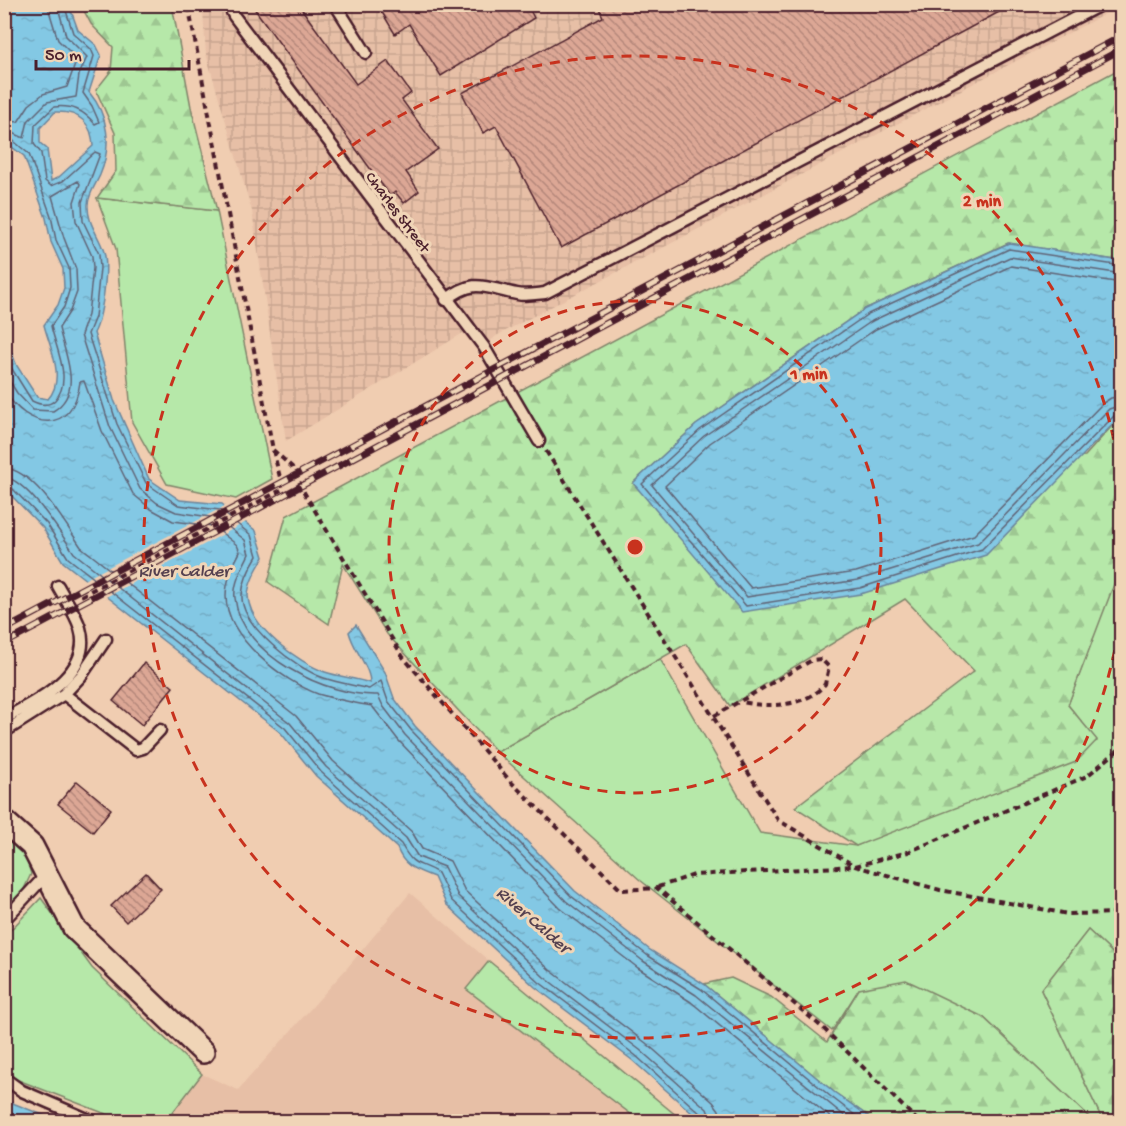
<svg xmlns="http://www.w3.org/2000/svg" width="1126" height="1126" font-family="'Gochi Hand',sans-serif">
<defs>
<pattern id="industrial-grid" width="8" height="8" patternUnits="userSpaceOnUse" patternTransform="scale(1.5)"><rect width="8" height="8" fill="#e7bfa6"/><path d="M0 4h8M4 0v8" fill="none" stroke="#c8a48f"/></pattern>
<pattern id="forest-firs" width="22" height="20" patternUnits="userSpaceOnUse" patternTransform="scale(1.5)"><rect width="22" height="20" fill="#b6e8a9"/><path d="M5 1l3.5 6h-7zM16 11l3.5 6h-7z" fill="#9ec792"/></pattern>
<pattern id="water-ripples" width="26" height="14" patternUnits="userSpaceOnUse" patternTransform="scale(1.5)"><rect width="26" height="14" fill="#83c8e4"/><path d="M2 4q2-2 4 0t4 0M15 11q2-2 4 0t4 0" fill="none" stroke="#73abc4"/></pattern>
<pattern id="building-back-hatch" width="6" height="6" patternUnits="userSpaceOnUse" patternTransform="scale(1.5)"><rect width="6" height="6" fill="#dca795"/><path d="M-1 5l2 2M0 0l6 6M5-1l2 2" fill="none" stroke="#b4877a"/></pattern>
</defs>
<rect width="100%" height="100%" fill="#f0cdb1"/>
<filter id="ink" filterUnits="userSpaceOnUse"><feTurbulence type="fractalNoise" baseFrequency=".0167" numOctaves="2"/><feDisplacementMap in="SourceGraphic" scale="12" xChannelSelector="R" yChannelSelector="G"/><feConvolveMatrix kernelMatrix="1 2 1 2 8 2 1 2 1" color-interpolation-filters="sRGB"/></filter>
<g filter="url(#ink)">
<path fill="#e7bfa6" d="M 410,893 L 489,961 L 466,990 L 640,1121 L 166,1122 L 202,1074 L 238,1090 L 347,968 Z"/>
<path fill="url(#industrial-grid)" d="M 215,4 L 1122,5 L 496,336 L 479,352 L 463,333 L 286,441 L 252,211 L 206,54 L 203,11 Z"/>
<path fill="#b6e8a9" stroke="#80846a" stroke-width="1.5" d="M 97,198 L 217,211 L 272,479 L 236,499 L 167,484 L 132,422 L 116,249 Z
M 1121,563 L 1121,961 L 1088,930 L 1041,990 L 1103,1121 L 1093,1121 L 983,1017 L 859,989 L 832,1031 L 640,880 L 497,752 L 660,659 L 760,833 L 856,846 L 1097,741 L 1068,705 Z
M 5,833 L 24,851 L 31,874 L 23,891 L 5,911 Z
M 41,898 L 92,968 L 202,1074 L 166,1121 L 124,1121 L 13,1078 L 5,1068 L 4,937 Z
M 489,961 L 683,1121 L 640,1121 L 466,989 Z"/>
<path fill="url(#forest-firs)" stroke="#80846a" stroke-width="1.5" d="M 81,5 L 172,5 L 191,107 L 217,211 L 97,198 L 116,171 L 115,133 L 96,90 L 111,71 L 113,47 L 91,24 Z
M 1121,68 L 1121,261 L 1008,243 L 865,309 L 696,425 L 633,483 L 1085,456 L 1121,416 L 1121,566 L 1068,705 L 1097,740 L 1076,762 L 856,846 L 795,807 L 974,671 L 905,599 L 730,706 L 686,644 L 497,752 L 387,634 L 343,564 L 329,624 L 268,582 L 286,516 Z
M 1088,930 L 1121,961 L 1121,1121 L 1103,1121 L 1041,990 Z
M 731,978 L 771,997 L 827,1042 L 859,989 L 906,980 L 983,1017 L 1093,1121 L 875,1121 L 834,1092 L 704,984 Z"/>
<path fill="url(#water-ripples)" stroke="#6c849a" stroke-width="1.5" fill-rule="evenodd" d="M 5,5 L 69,5 L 78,30 L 96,45 L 101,55 L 89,92 C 109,116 112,146 100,175 C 96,184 89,193 88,204 C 87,224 99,235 104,252 C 109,268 102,319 94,333 L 114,400 L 149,479 L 180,500 L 222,504 L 256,531 L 264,557 C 257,568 248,583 248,596 C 249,627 299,663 325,672 C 340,677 355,678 370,683 C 370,667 354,651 349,632 L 356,625 L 385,672 L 394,698 L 415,726 L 575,891 L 650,950 L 704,984 L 834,1092 L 875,1121 L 701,1121 L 632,1060 L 535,987 L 446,904 L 434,877 C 416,870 404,867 397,848 L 316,776 L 281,733 L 63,562 L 43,528 L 6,490 L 4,334 L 17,366 L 37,397 L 48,399 C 66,379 50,348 44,325 L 58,305 L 64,288 L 63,269 L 51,242 L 46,218 L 24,156 L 5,142 ZM 55,112 C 79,111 92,123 93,146 L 59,177 L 51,181 L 47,149 L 40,143 L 40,128 Z
M 1009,243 L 1121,261 L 1121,416 L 986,555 L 861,594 L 742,612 L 633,483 L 696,425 L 865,309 Z
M 4,1100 L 5,1100 L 58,1121 L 5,1121 Z"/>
<path fill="#f0cdb1" d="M 227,505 L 248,521 L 104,598 L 82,581 Z"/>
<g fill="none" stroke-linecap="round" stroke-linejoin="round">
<path stroke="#616375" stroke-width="1.5" d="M 64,4 L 73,33 L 91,49 L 94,56 L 83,93 L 92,106 L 99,122 L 95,124 C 83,110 72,105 54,107 L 35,125 L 34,144 L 41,153 L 45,181 L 51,186 L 63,181 L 95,152 L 100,154 L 82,202 L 83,221 L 99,254 L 100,268 L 95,317 L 88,334 L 117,424 L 146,483 L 178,505 L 220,510 L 251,535 L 257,556 C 250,567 243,581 242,595 C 240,626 297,669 324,678 C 338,683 354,685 369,689 L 381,681 L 388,701 L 411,730 L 571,896 L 647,955 L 701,989 L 830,1096 L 864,1122
M 4,120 L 18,122 L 29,105 L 43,94 L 67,87 L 77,59 L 58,40 L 47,4
M 4,129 L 24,138 L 28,121 L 47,102 L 76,97 L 79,75 L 87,57 L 66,36 L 57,4
M 4,137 L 10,138 L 29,154 L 51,216 L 56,240 L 69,268 L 70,288 L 64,307 L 51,326 C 56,349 73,381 55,400 C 48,407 40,405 32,401 L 12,369 L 4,350
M 1122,266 L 1009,249 L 868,314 L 700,430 L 642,484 L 746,606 L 860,588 L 982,549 L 1115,415 L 1122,413
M 1122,274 L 1010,257 L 872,321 L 704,436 L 652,485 L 747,597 L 858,580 L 978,543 L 1109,409 L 1122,405
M 1122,283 L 1011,266 L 876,329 L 710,443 L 665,486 L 751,588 L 856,572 L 974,535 L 1103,403 L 1111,398 L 1122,396
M 4,372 L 17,393 L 33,410 L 53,411 C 84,392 65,355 59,328 L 70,311 L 77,292 L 76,269 L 64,238 L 52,196 L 78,181 L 80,184 L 74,202 L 76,221 L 92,256 L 93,268 L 88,315 L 81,335 L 110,427 L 140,489 L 157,503 L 176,512 L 217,518 L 245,540 L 249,554 C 243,566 233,584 235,598 C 241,656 328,697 378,695 L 383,706 L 405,735 L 566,901 L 643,961 L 696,995 L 852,1122
M 4,390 C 28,431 73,435 80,382 L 84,381 L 102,431 L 133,494 L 151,509 L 173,521 L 213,526 L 237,545 L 240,552 C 233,564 226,582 226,596 C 226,638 283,681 318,694 C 331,698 359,704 372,706 L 399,741 L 560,908 L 638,968 L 691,1002 L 836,1122
M 4,468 C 34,469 66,525 81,547 L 296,716 L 333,761 L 412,832 L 422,849 L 450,861 L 465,891 L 550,970 L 646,1043 L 713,1102 L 719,1110 L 721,1122
M 4,477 C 27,479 62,535 74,553 L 290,723 L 326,767 L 406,838 L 418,857 L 444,867 L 458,896 L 544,977 L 640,1050 L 707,1109 L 712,1122
M 4,485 L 11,487 L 47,524 L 68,558 L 285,728 L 321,772 L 401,844 C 415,869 416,860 438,873 L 451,900 L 539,982 L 635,1055 L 702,1115 L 705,1122"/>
</g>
<path fill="url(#building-back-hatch)" stroke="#4a1f2b" stroke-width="1.5" d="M 251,4 L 298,4 L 356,84 L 388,61 L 411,93 L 402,100 L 438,149 L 406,172 L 419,191 L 404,203 L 395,192 L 390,196 Z
M 377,4 L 527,4 L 534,18 L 441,76 L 409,24 L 395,34 Z
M 597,4 L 1014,4 L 561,248 L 496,126 L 483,133 L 462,93 L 603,17 Z
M 144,663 L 173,687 L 142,725 L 113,701 Z
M 77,781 L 111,809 L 93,832 L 58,804 Z
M 146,873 L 161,889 L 126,922 L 111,906 Z"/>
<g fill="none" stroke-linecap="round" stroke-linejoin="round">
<defs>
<path id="service" d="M 228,4 L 234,16 L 484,347 L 539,441
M 335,4 L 366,53
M 446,300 C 475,277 485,288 517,294 C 526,296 536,294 545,293 L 1102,4
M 64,694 L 136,750 L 143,748 L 160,730
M 4,719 C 35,701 94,674 80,628 C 76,614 65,599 58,586
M 4,732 L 64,694 L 81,676 L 106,639
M 4,920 L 47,874
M 4,1078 L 22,1091 L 94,1122"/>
<path id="minor" d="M 4,821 L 32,846 L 74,928 L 203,1052"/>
</defs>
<use href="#service" stroke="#4a1f2b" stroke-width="15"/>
<use href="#minor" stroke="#4a1f2b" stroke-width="26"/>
<path stroke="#4a1f2b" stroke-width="4" stroke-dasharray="6 4.5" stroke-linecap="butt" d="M 273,450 L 292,467 L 305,494 L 403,657 L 511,782 L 621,890 L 657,888 L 823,1028 L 919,1122
M 546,451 L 778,820 L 855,866 L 940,890 L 1068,914 L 1122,913
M 81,596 L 283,489 L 273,450 L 188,4
M 714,716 L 812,660 L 821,659 L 829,667 L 825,684 C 806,707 769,708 742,702
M 658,887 L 694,875 L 855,866 L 908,852 L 1087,776 L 1122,747"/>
<use href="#service" stroke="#f0d5b7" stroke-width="10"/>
<use href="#minor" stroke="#f0d5b7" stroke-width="21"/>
<defs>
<path id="rail" d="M 4,630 L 1122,36
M 4,644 L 1122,49"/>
</defs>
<use href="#rail" stroke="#4a1f2b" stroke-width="7"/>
<use href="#rail" stroke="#f0d5b7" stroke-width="4.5" stroke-dasharray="14" stroke-linecap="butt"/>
</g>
</g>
<g fill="none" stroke="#c8321e" stroke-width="3" stroke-dasharray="10 8">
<circle cx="635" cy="547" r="246"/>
<path d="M1121 615A491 491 0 1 1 1121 479"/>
</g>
<g text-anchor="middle" stroke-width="6" stroke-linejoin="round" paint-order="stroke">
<g font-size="16" fill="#4a1f2b" stroke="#f0d5b7">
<text transform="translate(399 211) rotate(53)" y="6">Charles Street</text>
</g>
<g font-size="18" font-style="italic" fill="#554150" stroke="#f0d5b7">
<text x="184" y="576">River Calder</text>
<text transform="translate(534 919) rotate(41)" y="6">River Calder</text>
</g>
</g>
<circle cx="635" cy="547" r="9" fill="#c8321e" stroke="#f0d5b7" stroke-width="3"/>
<g font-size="18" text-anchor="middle" font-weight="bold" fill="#c8321e" stroke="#f0d5b7" stroke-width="6" stroke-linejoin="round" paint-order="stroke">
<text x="982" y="206">2 min</text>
<text x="809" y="379">1 min</text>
</g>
<rect width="1126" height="1126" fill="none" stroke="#f0d5b7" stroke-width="24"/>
<rect x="12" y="12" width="1102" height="1102" fill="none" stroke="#4a1f2b" stroke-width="2" filter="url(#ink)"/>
<path d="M36 60v9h153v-9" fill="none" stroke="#4a1f2b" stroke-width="3"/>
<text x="45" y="60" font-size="18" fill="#4a1f2b" stroke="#f0d5b7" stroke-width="4.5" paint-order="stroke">50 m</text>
</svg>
